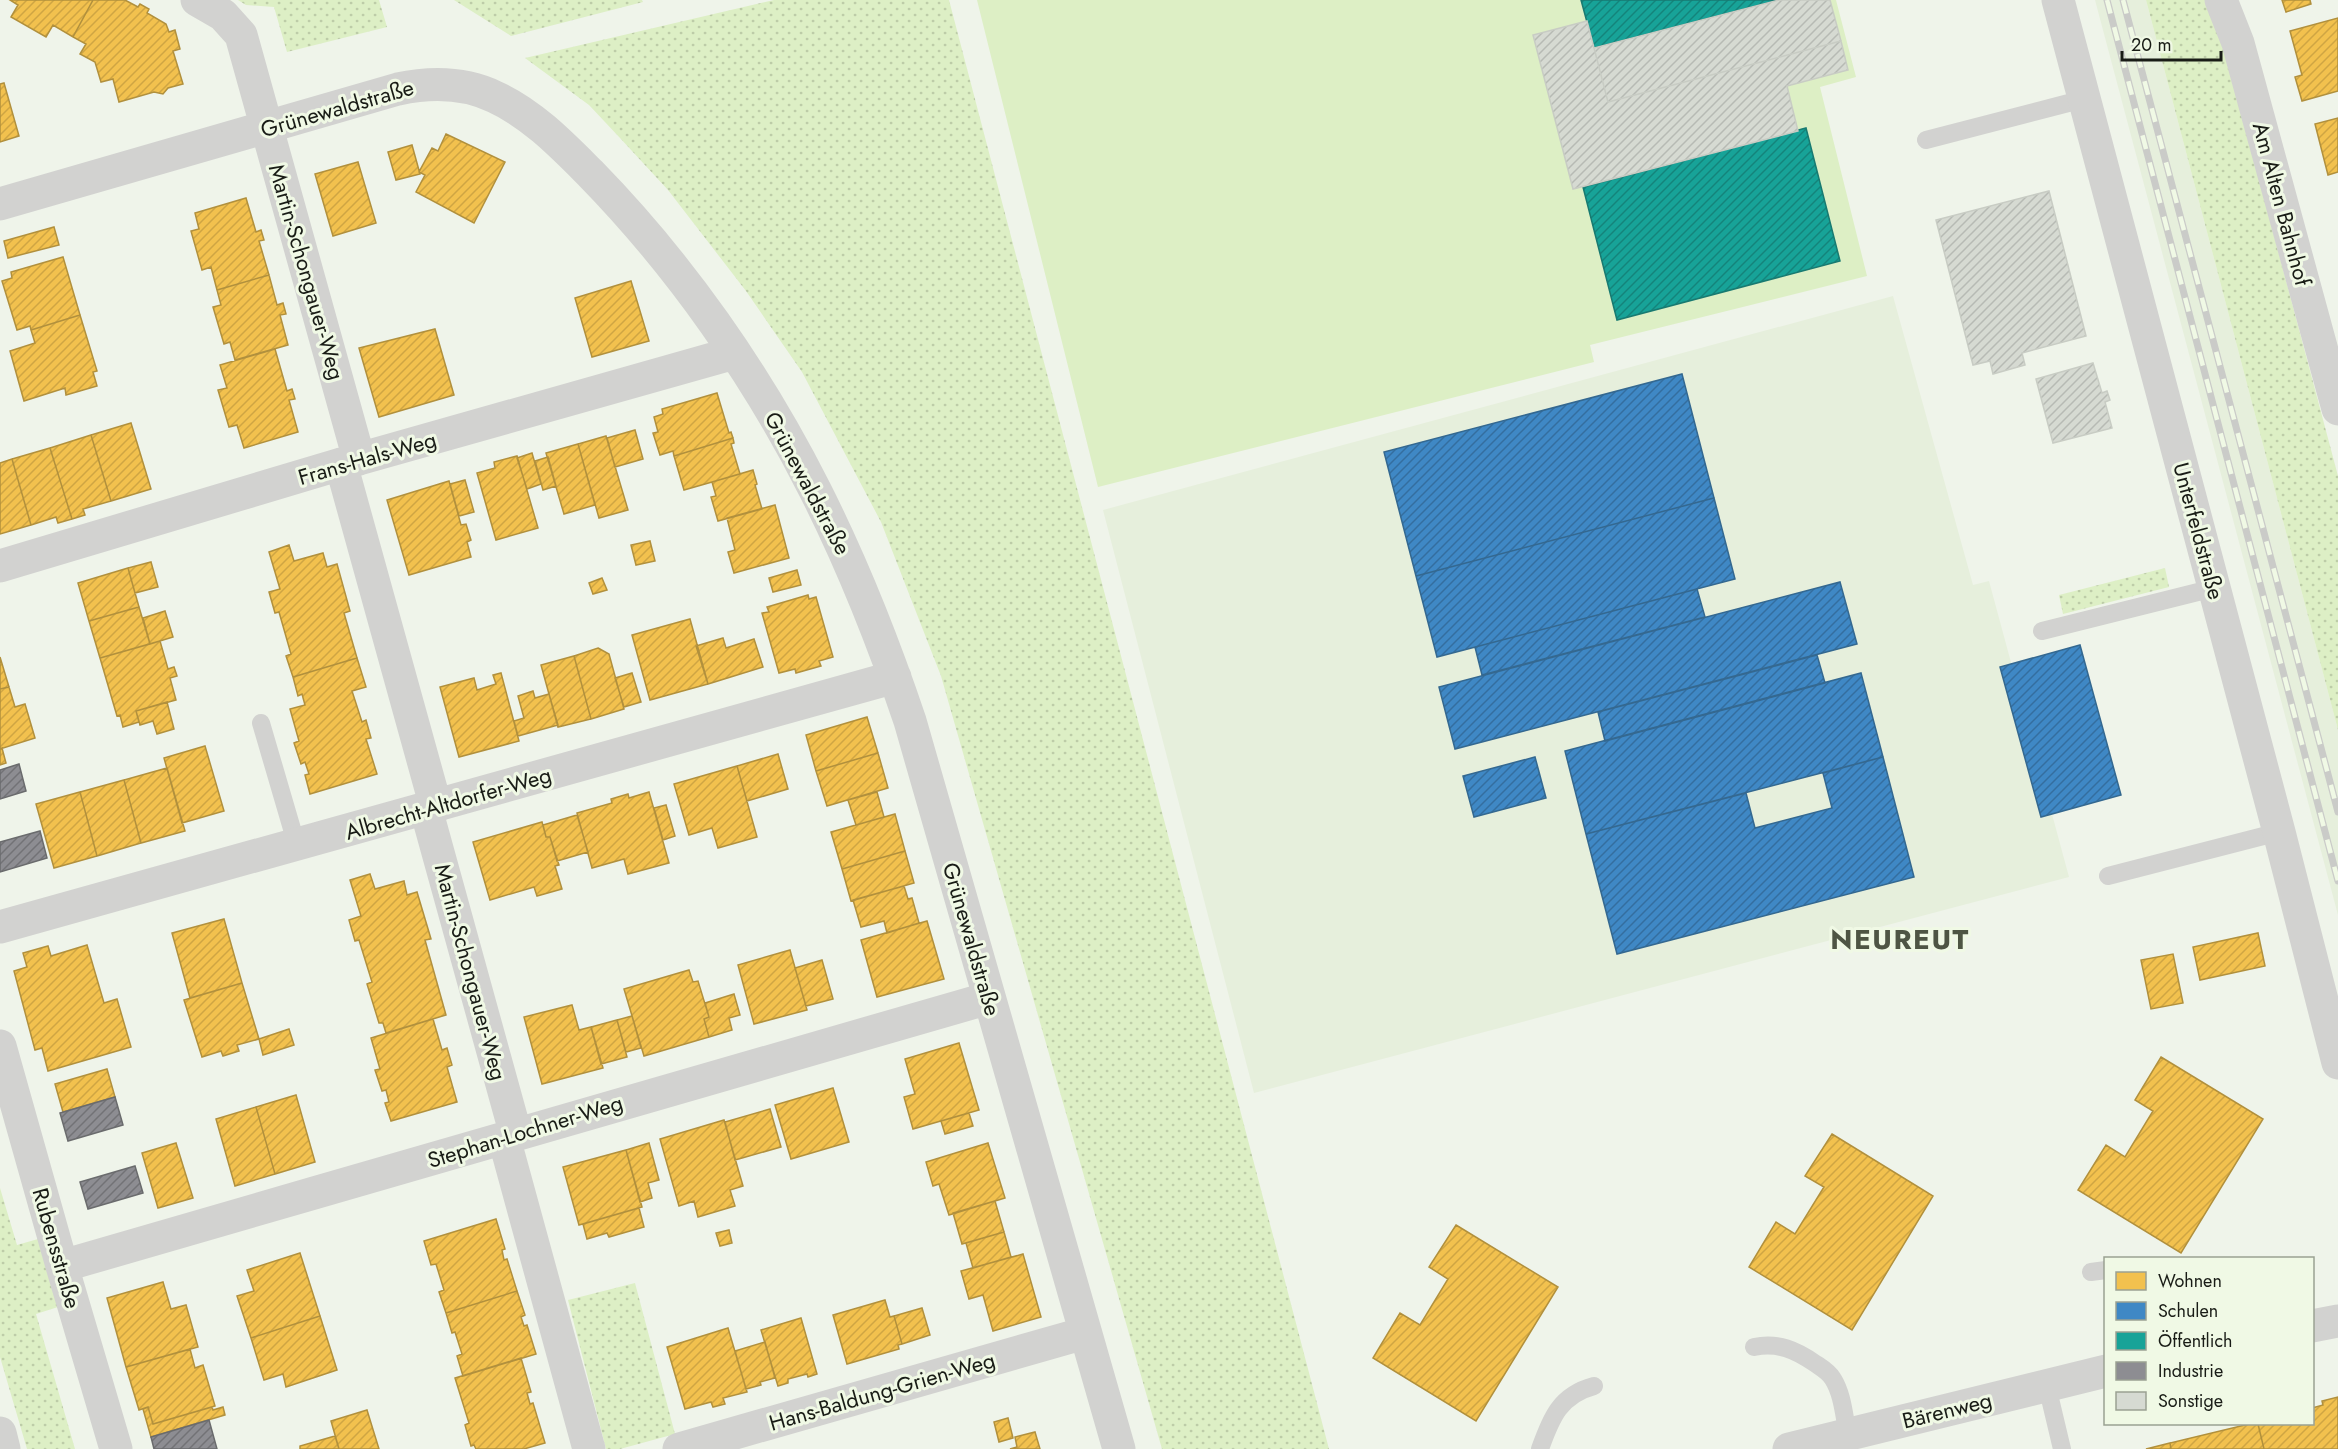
<svg xmlns="http://www.w3.org/2000/svg" width="2338" height="1449" font-family="Jost,sans-serif">
<defs>
<pattern id="grass-dots" width="8" height="8" patternUnits="userSpaceOnUse" patternTransform="scale(1.5)"><rect width="8" height="8" fill="#ddefc5"/><path d="M2 2h.1M6 6h.1" fill="none" stroke="#bdcca8" stroke-width="1.8" stroke-linecap="round"/></pattern>
<pattern id="homes-hatch" width="6" height="6" patternUnits="userSpaceOnUse" patternTransform="scale(1.5)"><rect width="6" height="6" fill="#f2c14e"/><path d="M-1 1l2-2M0 6l6-6M5 7l2-2" fill="none" stroke="#cfa543"/></pattern>
<pattern id="schools-hatch" width="6" height="6" patternUnits="userSpaceOnUse" patternTransform="scale(1.5)"><rect width="6" height="6" fill="#3f88c5"/><path d="M-1 1l2-2M0 6l6-6M5 7l2-2" fill="none" stroke="#346e9f"/></pattern>
<pattern id="public-hatch" width="6" height="6" patternUnits="userSpaceOnUse" patternTransform="scale(1.5)"><rect width="6" height="6" fill="#17a398"/><path d="M-1 1l2-2M0 6l6-6M5 7l2-2" fill="none" stroke="#14847b"/></pattern>
<pattern id="industry-hatch" width="6" height="6" patternUnits="userSpaceOnUse" patternTransform="scale(1.5)"><rect width="6" height="6" fill="#8d8d92"/><path d="M-1 1l2-2M0 6l6-6M5 7l2-2" fill="none" stroke="#727276"/></pattern>
<pattern id="building-hatch" width="6" height="6" patternUnits="userSpaceOnUse" patternTransform="scale(1.5)"><rect width="6" height="6" fill="#d6dad2"/><path d="M-1 1l2-2M0 6l6-6M5 7l2-2" fill="none" stroke="#b7bab4"/></pattern>
</defs>
<rect width="100%" height="100%" fill="#eff4ea"/>
<path fill="#e6efdc" d="M 2095,0 L 2146,0 L 2338,730 L 2338,915 Z
M 1893,296 L 1973,585 L 1989,581 L 2069,877 L 1254,1093 L 1103,510 Z"/>
<path fill="url(#grass-dots)" d="M 238,0 L 379,0 L 387,27 L 287,52 L 274,7 L 246,5 Z
M 454,0 L 642,0 L 643,2 L 511,36 Z
M 774,0 L 949,0 L 1329,1449 L 1162,1449 L 941,676 L 881,522 L 802,372 L 746,291 L 668,190 L 620,138 L 589,105 L 525,58 Z
M 2146,0 L 2205,0 L 2222,40 L 2338,476 L 2338,730 Z
M 2165,568 L 2169,587 L 2063,614 L 2059,595 Z
M 0,1188 L 17,1245 L 38,1239 L 58,1307 L 36,1314 L 75,1449 L 27,1449 L 0,1357 Z
M 635,1283 L 675,1434 L 620,1449 L 606,1449 L 568,1300 Z"/>
<path fill="#ddefc5" d="M 977,0 L 1836,0 L 1856,77 L 1820,87 L 1867,276 L 1590,345 L 1594,362 L 1098,487 Z"/>
<path fill="url(#homes-hatch)" stroke="#b1903d" stroke-width="1.5" d="M 10,0 L 93,0 L 73,37 L 53,25 L 46,37 L 11,17 L 18,5 Z
M 93,0 L 125,0 L 138,7 L 140,4 L 149,9 L 147,13 L 166,24 L 169,32 L 175,30 L 180,49 L 173,51 L 183,84 L 168,88 L 163,94 L 154,92 L 119,102 L 113,79 L 101,82 L 95,62 L 80,54 L 86,44 L 73,37 Z
M 2282,0 L 2310,0 L 2311,4 L 2286,12 Z
M 2338,18 L 2338,91 L 2302,101 L 2295,77 L 2302,75 L 2290,31 Z
M 4,83 L 19,136 L 0,142 L 0,84 Z
M 2338,118 L 2338,172 L 2328,175 L 2315,124 Z
M 446,134 L 505,162 L 474,223 L 416,192 L 425,175 L 419,172 L 432,148 L 438,151 Z
M 412,145 L 420,174 L 396,180 L 388,152 Z
M 358,162 L 376,223 L 333,236 L 315,174 Z
M 246,198 L 256,232 L 261,230 L 264,240 L 259,241 L 269,275 L 217,290 L 211,267 L 202,270 L 191,231 L 199,229 L 195,213 Z
M 54,227 L 59,245 L 8,258 L 4,241 Z
M 63,257 L 80,315 L 31,330 L 30,326 L 17,330 L 2,281 L 12,278 L 11,272 Z
M 269,275 L 277,305 L 283,303 L 286,314 L 280,315 L 288,345 L 235,360 L 230,342 L 224,344 L 213,307 L 221,305 L 217,290 Z
M 631,281 L 649,341 L 592,357 L 575,298 Z
M 80,315 L 97,371 L 93,372 L 97,386 L 66,395 L 65,388 L 24,401 L 10,351 L 35,343 L 31,330 Z
M 435,329 L 454,395 L 379,417 L 359,348 Z
M 275,349 L 287,391 L 292,389 L 295,399 L 289,400 L 298,432 L 244,448 L 237,425 L 229,427 L 218,390 L 227,388 L 220,365 Z
M 717,393 L 729,433 L 731,432 L 733,438 L 674,456 L 673,451 L 660,455 L 653,433 L 658,432 L 654,417 L 663,414 L 662,409 Z
M 131,423 L 151,489 L 111,501 L 91,435 Z
M 635,430 L 643,459 L 615,467 L 607,438 Z
M 91,435 L 111,501 L 83,509 L 85,515 L 72,519 L 50,448 Z
M 606,436 L 628,510 L 599,518 L 578,444 Z
M 733,438 L 734,443 L 731,444 L 740,474 L 684,490 L 674,456 Z
M 578,444 L 595,505 L 564,514 L 546,453 Z
M 50,448 L 72,519 L 58,523 L 56,517 L 31,525 L 12,459 Z
M 532,453 L 541,484 L 527,489 L 517,458 Z
M 517,456 L 538,528 L 496,540 L 477,473 L 495,468 L 494,462 Z
M 548,457 L 556,486 L 543,490 L 535,461 Z
M 12,459 L 31,525 L 0,534 L 0,463 Z
M 753,470 L 757,484 L 755,485 L 762,509 L 718,521 L 711,497 L 716,496 L 712,482 Z
M 465,480 L 474,512 L 459,516 L 450,484 Z
M 449,481 L 461,525 L 466,524 L 471,540 L 467,542 L 471,557 L 409,575 L 387,500 Z
M 775,505 L 789,558 L 734,573 L 728,552 L 735,550 L 727,518 Z
M 650,541 L 655,561 L 636,565 L 631,545 Z
M 289,545 L 294,561 L 323,553 L 327,567 L 337,564 L 350,611 L 344,613 L 357,658 L 293,677 L 286,656 L 291,654 L 279,612 L 275,613 L 269,592 L 280,589 L 269,552 Z
M 151,562 L 158,587 L 135,593 L 128,568 Z
M 128,568 L 139,607 L 89,621 L 78,583 Z
M 797,570 L 801,585 L 773,592 L 769,578 Z
M 602,578 L 607,590 L 593,594 L 589,583 Z
M 808,595 L 809,599 L 816,597 L 833,657 L 819,661 L 821,666 L 796,673 L 795,669 L 779,673 L 762,613 L 769,612 L 767,607 Z
M 139,607 L 150,644 L 100,658 L 89,621 Z
M 165,611 L 173,637 L 150,644 L 143,618 Z
M 690,619 L 708,684 L 650,700 L 632,635 Z
M 723,638 L 726,648 L 754,639 L 763,667 L 708,684 L 696,646 Z
M 160,641 L 168,669 L 174,667 L 177,676 L 170,678 L 176,700 L 136,711 L 139,722 L 123,727 L 120,715 L 117,716 L 100,658 Z
M 598,648 L 609,654 L 624,709 L 591,719 L 574,656 Z
M 574,656 L 591,719 L 558,727 L 541,665 Z
M 0,657 L 9,687 L 0,689 Z
M 357,658 L 366,687 L 352,691 L 362,722 L 366,720 L 371,738 L 366,739 L 377,774 L 310,794 L 305,775 L 309,774 L 305,762 L 301,764 L 294,743 L 299,741 L 290,709 L 305,705 L 302,694 L 298,696 L 293,677 Z
M 501,673 L 519,741 L 459,757 L 440,687 L 474,678 L 477,690 L 496,684 L 493,675 Z
M 632,673 L 641,702 L 624,707 L 615,678 Z
M 9,687 L 15,707 L 25,704 L 35,738 L 0,749 L 0,689 Z
M 533,691 L 535,698 L 549,694 L 558,725 L 518,736 L 514,721 L 524,718 L 518,696 Z
M 167,702 L 174,729 L 157,734 L 153,721 L 140,725 L 136,711 Z
M 867,717 L 878,753 L 816,771 L 806,735 Z
M 205,746 L 224,811 L 182,823 L 164,758 Z
M 2,748 L 6,763 L 0,765 L 0,749 Z
M 878,753 L 888,788 L 827,806 L 816,771 Z
M 778,754 L 788,789 L 747,801 L 737,766 Z
M 737,766 L 757,837 L 718,848 L 712,828 L 689,835 L 674,784 Z
M 167,768 L 185,831 L 141,843 L 124,780 Z
M 124,780 L 141,843 L 97,856 L 80,792 Z
M 80,792 L 97,856 L 54,868 L 36,804 Z
M 649,792 L 669,863 L 628,874 L 624,859 L 592,868 L 577,813 L 612,803 L 611,799 L 628,794 L 629,798 Z
M 877,792 L 884,817 L 856,825 L 848,800 Z
M 666,805 L 675,836 L 663,840 L 654,808 Z
M 895,814 L 905,851 L 842,869 L 831,832 Z
M 577,815 L 588,852 L 557,861 L 550,837 L 546,837 L 543,825 Z
M 542,822 L 546,837 L 550,837 L 559,865 L 555,866 L 562,889 L 537,896 L 534,887 L 490,900 L 473,842 Z
M 905,851 L 914,883 L 851,901 L 842,869 Z
M 370,874 L 375,889 L 404,881 L 407,895 L 417,892 L 431,939 L 425,940 L 446,1015 L 386,1033 L 383,1023 L 379,1023 L 367,984 L 372,982 L 359,940 L 355,941 L 349,920 L 361,916 L 350,880 Z
M 904,886 L 908,899 L 912,898 L 919,923 L 887,933 L 884,921 L 861,927 L 853,900 Z
M 224,919 L 242,983 L 190,998 L 172,933 Z
M 927,921 L 944,979 L 877,997 L 861,940 Z
M 2258,933 L 2265,966 L 2200,980 L 2193,947 Z
M 87,945 L 104,1003 L 117,999 L 131,1047 L 48,1071 L 42,1048 L 35,1050 L 14,971 L 27,967 L 23,953 L 48,946 L 51,956 Z
M 790,950 L 807,1010 L 754,1024 L 738,965 Z
M 2173,954 L 2183,1003 L 2151,1009 L 2141,960 Z
M 822,960 L 833,999 L 806,1006 L 795,968 Z
M 689,970 L 693,982 L 698,981 L 709,1017 L 704,1019 L 709,1037 L 644,1056 L 624,989 Z
M 242,983 L 259,1039 L 237,1045 L 239,1051 L 223,1056 L 221,1051 L 202,1057 L 184,1000 Z
M 734,994 L 740,1015 L 729,1018 L 732,1030 L 709,1037 L 704,1019 L 709,1017 L 705,1003 Z
M 572,1005 L 579,1030 L 591,1027 L 603,1068 L 542,1084 L 524,1017 Z
M 632,1016 L 641,1048 L 626,1052 L 617,1020 Z
M 433,1019 L 442,1050 L 447,1048 L 452,1065 L 447,1067 L 457,1102 L 391,1121 L 385,1103 L 389,1102 L 386,1090 L 382,1091 L 375,1070 L 380,1069 L 371,1038 Z
M 617,1020 L 627,1057 L 601,1064 L 591,1027 Z
M 289,1029 L 294,1045 L 263,1055 L 259,1039 Z
M 959,1043 L 979,1110 L 913,1129 L 904,1097 L 915,1094 L 905,1059 Z
M 2161,1057 L 2263,1119 L 2181,1253 L 2078,1190 L 2106,1145 L 2125,1157 L 2153,1111 L 2135,1100 Z
M 107,1069 L 115,1097 L 63,1112 L 55,1084 Z
M 833,1088 L 849,1142 L 791,1159 L 775,1105 Z
M 296,1095 L 315,1162 L 275,1174 L 256,1107 Z
M 256,1107 L 275,1174 L 235,1186 L 216,1119 Z
M 770,1109 L 781,1147 L 735,1160 L 725,1122 Z
M 969,1113 L 973,1126 L 945,1134 L 941,1121 Z
M 724,1120 L 743,1186 L 730,1190 L 735,1206 L 698,1217 L 694,1201 L 679,1206 L 660,1139 Z
M 1832,1134 L 1933,1196 L 1852,1330 L 1749,1267 L 1776,1222 L 1795,1234 L 1824,1187 L 1805,1176 Z
M 176,1143 L 193,1198 L 158,1208 L 142,1153 Z
M 649,1143 L 659,1180 L 648,1183 L 652,1198 L 640,1202 L 626,1150 Z
M 988,1143 L 1005,1198 L 949,1215 L 939,1184 L 933,1186 L 926,1162 Z
M 626,1150 L 642,1207 L 579,1225 L 563,1167 Z
M 995,1201 L 1004,1232 L 962,1244 L 953,1213 Z
M 639,1208 L 644,1227 L 609,1237 L 607,1233 L 587,1239 L 583,1224 Z
M 496,1219 L 505,1249 L 502,1250 L 504,1260 L 507,1259 L 517,1291 L 446,1313 L 439,1292 L 444,1290 L 436,1264 L 431,1265 L 424,1241 Z
M 1456,1225 L 1558,1287 L 1476,1421 L 1373,1358 L 1400,1313 L 1420,1325 L 1448,1279 L 1429,1267 Z
M 729,1230 L 732,1243 L 720,1246 L 716,1233 Z
M 1004,1232 L 1011,1257 L 973,1268 L 966,1243 Z
M 300,1253 L 320,1316 L 251,1338 L 237,1296 L 254,1291 L 247,1270 Z
M 1023,1254 L 1041,1317 L 993,1331 L 983,1295 L 969,1299 L 961,1271 Z
M 163,1282 L 171,1309 L 186,1305 L 198,1347 L 126,1367 L 107,1298 Z
M 517,1291 L 525,1315 L 521,1317 L 524,1326 L 527,1325 L 536,1354 L 463,1376 L 457,1356 L 462,1354 L 455,1332 L 452,1333 L 446,1313 Z
M 885,1300 L 890,1317 L 894,1316 L 902,1344 L 898,1345 L 899,1349 L 847,1364 L 833,1315 Z
M 922,1308 L 930,1335 L 902,1344 L 894,1316 Z
M 320,1316 L 337,1370 L 286,1387 L 283,1374 L 264,1380 L 251,1338 Z
M 801,1318 L 817,1374 L 808,1377 L 807,1374 L 788,1379 L 788,1383 L 778,1386 L 761,1330 Z
M 728,1328 L 747,1392 L 723,1398 L 725,1404 L 713,1407 L 711,1402 L 685,1409 L 667,1347 Z
M 765,1342 L 775,1378 L 760,1382 L 761,1385 L 746,1389 L 735,1351 Z
M 190,1349 L 195,1368 L 203,1365 L 215,1406 L 153,1424 L 148,1407 L 139,1410 L 126,1367 Z
M 521,1358 L 531,1392 L 527,1393 L 530,1404 L 533,1403 L 545,1443 L 524,1449 L 476,1449 L 474,1445 L 471,1446 L 465,1425 L 469,1423 L 455,1378 Z
M 2338,1397 L 2338,1449 L 2264,1449 L 2258,1424 L 2312,1424 L 2312,1408 L 2323,1405 L 2322,1401 Z
M 148,1407 L 153,1424 L 212,1407 L 213,1410 L 223,1407 L 225,1415 L 151,1437 L 143,1409 Z
M 367,1410 L 379,1449 L 339,1449 L 331,1421 Z
M 1008,1418 L 1013,1438 L 999,1442 L 994,1422 Z
M 2249,1424 L 2258,1424 L 2264,1449 L 2171,1449 L 2170,1443 Z
M 1035,1432 L 1040,1449 L 1010,1449 L 1017,1447 L 1015,1437 Z
M 335,1436 L 339,1449 L 300,1449 L 300,1446 Z
M 2170,1443 L 2171,1449 L 2146,1449 Z"/>
<path fill="url(#schools-hatch)" stroke="#346890" stroke-width="1.5" d="M 1682,374 L 1714,498 L 1416,576 L 1384,452 Z
M 1714,498 L 1735,579 L 1437,657 L 1416,576 Z
M 1840,582 L 1857,644 L 1455,749 L 1439,687 Z
M 1697,589 L 1705,617 L 1482,675 L 1475,647 Z
M 2080,645 L 2121,795 L 2041,817 L 2000,667 Z
M 1817,655 L 1825,683 L 1605,741 L 1598,712 Z
M 1861,673 L 1883,757 L 1586,834 L 1565,751 Z
M 1535,757 L 1546,798 L 1474,817 L 1463,776 Z
M 1883,757 L 1914,877 L 1617,954 L 1586,834 L 1746,793 L 1755,828 L 1832,808 L 1823,773 Z"/>
<path fill="url(#public-hatch)" stroke="#187a71" stroke-width="1.5" d="M 1581,0 L 1779,0 L 1594,48 Z
M 1806,128 L 1840,261 L 1617,320 L 1583,187 Z"/>
<path fill="url(#industry-hatch)" stroke="#6a6b6d" stroke-width="1.5" d="M 19,764 L 26,791 L 0,799 L 0,770 Z
M 40,831 L 47,858 L 0,872 L 0,842 Z
M 115,1097 L 123,1125 L 68,1141 L 60,1113 Z
M 135,1166 L 143,1193 L 88,1209 L 80,1182 Z
M 209,1420 L 217,1449 L 154,1449 L 151,1437 Z"/>
<path fill="url(#building-hatch)" stroke="#c8ccc4" stroke-width="1.5" d="M 1779,0 L 1830,0 L 1841,41 L 1608,102 L 1594,48 Z
M 1587,21 L 1608,102 L 1841,41 L 1848,70 L 1787,86 L 1798,131 L 1573,189 L 1533,35 Z
M 2049,191 L 2086,336 L 2022,353 L 2025,365 L 1993,374 L 1990,361 L 1973,365 L 1936,220 Z
M 2093,363 L 2102,393 L 2107,391 L 2110,400 L 2105,402 L 2112,428 L 2053,443 L 2036,379 Z"/>
<g fill="none" stroke-linecap="round" stroke-linejoin="round">
<path stroke="#d2d2d0" stroke-width="18" d="M 1926,140 L 2084,99
M 2042,631 L 2214,588
M 261,723 L 297,846
M 2108,876 L 2279,832
M 2091,1272 L 2106,1270
M 1754,1347 C 1778,1342 1796,1350 1816,1364 C 1822,1368 1829,1372 1833,1379 C 1843,1395 1844,1417 1848,1434
M 2047,1386 L 2062,1449
M 1540,1449 C 1551,1418 1560,1395 1594,1386"/>
<path stroke="#d2d2d0" stroke-width="33" d="M 197,0 L 223,15 L 241,35 L 359,459
M 2058,0 L 2279,832 L 2338,1063
M 2221,0 L 2238,43 L 2338,409
M 0,204 L 398,89 C 431,82 464,82 495,97 C 532,114 561,144 590,173 C 680,265 757,375 815,490 C 853,565 883,641 910,721 L 1119,1449
M 341,464 L 436,807
M 0,566 L 341,464 L 734,353
M 426,809 L 516,1135
M 0,927 L 895,677
M 0,1046 L 62,1266 L 116,1449
M 504,1138 L 589,1449
M 62,1266 C 371,1177 679,1086 989,998
M 2312,1326 L 2338,1321
M 679,1449 L 1085,1333
M 1789,1449 L 2106,1371"/>
<path stroke="#d2d2d0" stroke-width="33" d="M 0,1433 L 4,1449"/>
<defs>
<path id="rail" d="M 2107,0 L 2338,881
M 2123,0 L 2338,812"/>
</defs>
<use href="#rail" stroke="#cacbc8" stroke-width="7"/>
<use href="#rail" stroke="#f0f9e5" stroke-width="4.5" stroke-dasharray="14" stroke-linecap="butt"/>
</g>
<g text-anchor="middle" stroke-width="6" stroke-linejoin="round" paint-order="stroke">
<g font-size="22" fill="#191c16" stroke="#f0f9e5">
<text transform="translate(337 108) rotate(-16)" y="8">Grünewaldstraße</text>
<text transform="translate(2282 204) rotate(75)" y="8">Am Alten Bahnhof</text>
<text transform="translate(307 272) rotate(74)" y="8">Martin-Schongauer-Weg</text>
<text transform="translate(367 458) rotate(-16)" y="8">Frans-Hals-Weg</text>
<text transform="translate(808 483) rotate(62)" y="8">Grünewaldstraße</text>
<text transform="translate(2199 531) rotate(75)" y="8">Unterfeldstraße</text>
<text transform="translate(448 803) rotate(-16)" y="8">Albrecht-Altdorfer-Weg</text>
<text transform="translate(972 939) rotate(74)" y="8">Grünewaldstraße</text>
<text transform="translate(471 972) rotate(75)" y="8">Martin-Schongauer-Weg</text>
<text transform="translate(525 1131) rotate(-17)" y="8">Stephan-Lochner-Weg</text>
<text transform="translate(57 1248) rotate(74)" y="8">Rubensstraße</text>
<text transform="translate(882 1391) rotate(-16)" y="8">Hans-Baldung-Grien-Weg</text>
<text transform="translate(1947 1410) rotate(-14)" y="8">Bärenweg</text>
</g>
<g font-size="28" font-weight="bold" letter-spacing="1.5" fill="#4e5544" stroke="#f0f9e5">
<text x="1900" y="949">NEUREUT</text>
</g>
</g>
<rect x="2104" y="1257" width="210" height="168" fill="#f0f9e5" stroke="#9aa192" stroke-width="1.5"/>
<rect x="2116" y="1272" width="30" height="18" fill="#f2c14e" stroke="#9aa192" stroke-width="1.5"/>
<text x="2158" y="1287" font-size="18" fill="#191c16">Wohnen</text>
<rect x="2116" y="1302" width="30" height="18" fill="#3f88c5" stroke="#9aa192" stroke-width="1.5"/>
<text x="2158" y="1317" font-size="18" fill="#191c16">Schulen</text>
<rect x="2116" y="1332" width="30" height="18" fill="#17a398" stroke="#9aa192" stroke-width="1.5"/>
<text x="2158" y="1347" font-size="18" fill="#191c16">Öffentlich</text>
<rect x="2116" y="1362" width="30" height="18" fill="#8d8d92" stroke="#9aa192" stroke-width="1.5"/>
<text x="2158" y="1377" font-size="18" fill="#191c16">Industrie</text>
<rect x="2116" y="1392" width="30" height="18" fill="#d6dad2" stroke="#9aa192" stroke-width="1.5"/>
<text x="2158" y="1407" font-size="18" fill="#191c16">Sonstige</text>
<path d="M2122 51v9h99v-9" fill="none" stroke="#191c16" stroke-width="3"/>
<text x="2131" y="51" font-size="18" fill="#191c16" stroke="#f0f9e5" stroke-width="4.5" paint-order="stroke">20 m</text>
</svg>
